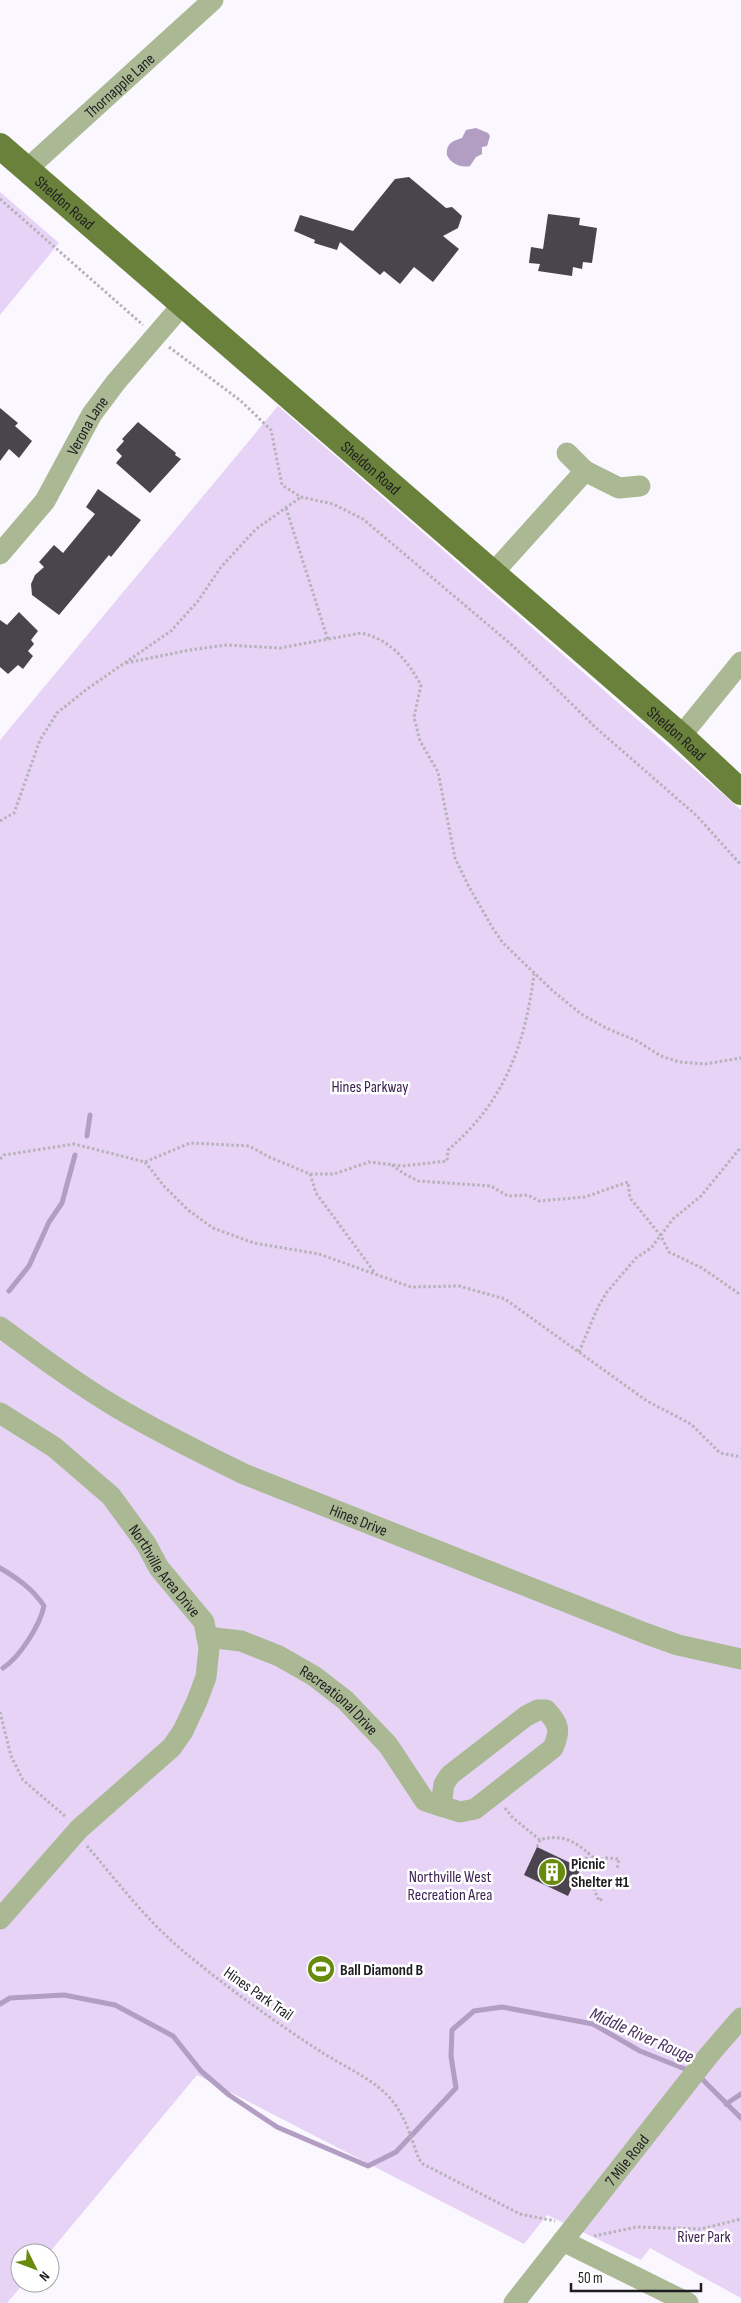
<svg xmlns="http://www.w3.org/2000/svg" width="741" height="2303" font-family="'Sofia Sans Condensed',sans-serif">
<rect width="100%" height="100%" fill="#fbf7fe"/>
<path fill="#e6d3f6" d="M 0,192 L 59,243 L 0,315 Z
M 278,406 L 741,810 L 741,2298 L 650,2248 L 641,2260 L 547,2215 L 524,2244 L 197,2075 L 49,2253 L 20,2253 L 20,2283 L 24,2283 L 7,2303 L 0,2303 L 0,740 Z"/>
<path fill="#b29dc3" d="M 476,128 L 488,133 L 490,136 L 487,146 L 482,147 L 482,154 L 476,157 L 470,166 C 461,168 451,164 447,155 C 446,143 453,141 462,138 L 466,130 Z"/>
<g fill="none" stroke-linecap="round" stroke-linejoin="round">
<path stroke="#b29dc3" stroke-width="5" d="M 87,1136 L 90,1115
M 9,1291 L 29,1266 L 49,1222 L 62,1203 L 75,1155
M 0,1568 C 17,1578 33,1589 44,1606 C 40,1625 20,1657 3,1668
M 0,2004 L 10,1998 L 64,1995 L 115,2005 L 173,2036 L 201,2071 L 229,2095 L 277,2127 L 368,2166 L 396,2152 L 456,2088 L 451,2056 L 452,2030 L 474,2011 L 502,2007 L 593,2024 L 640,2051 L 690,2071
M 699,2076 L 741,2118
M 726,2104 L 741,2094"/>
</g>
<path fill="#49444d" d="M 409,177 L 446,208 L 452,207 L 462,216 L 458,228 L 443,236 L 459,249 L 433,282 L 414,267 L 400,284 L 384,271 L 380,275 L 340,242 L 337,250 L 314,243 L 315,240 L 294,231 L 300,215 L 353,231 L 395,179 Z
M 548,214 L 580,218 L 579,225 L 597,228 L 592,263 L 583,262 L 582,269 L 573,267 L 572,276 L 538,271 L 540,264 L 529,263 L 531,247 L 543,249 Z
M 0,408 L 18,423 L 15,426 L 32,441 L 19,458 L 9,449 L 0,461 Z
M 138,422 L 176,453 L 175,455 L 181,459 L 150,493 L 116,463 L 122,456 L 116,450 L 124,441 L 122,439 Z
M 98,489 L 141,520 L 111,557 L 109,555 L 59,615 L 32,595 L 31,584 L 35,575 L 44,567 L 39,562 L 54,545 L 63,553 L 95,514 L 86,507 Z
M 19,612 L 38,631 L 31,640 L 34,644 L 28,651 L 33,656 L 23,669 L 18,665 L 8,674 L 0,667 L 0,620 L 7,625 Z
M 537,1847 L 581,1868 L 568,1896 L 524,1875 Z"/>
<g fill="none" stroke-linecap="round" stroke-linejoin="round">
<path stroke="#b5b2b8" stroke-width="3" stroke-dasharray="2.5 2.5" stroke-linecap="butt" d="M 0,199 L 143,325
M 169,347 L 241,401 L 271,430 L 282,485 L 301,497 L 333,504 L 363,519 L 513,646 L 595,727 L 697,816 L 741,865
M 286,508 L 328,640
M 126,663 L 190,650 L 226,645 L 280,648 L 361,633 C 390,639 407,660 421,685 L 414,717 L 420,741 L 438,772 L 455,858 L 468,885 L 492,927 L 503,943 L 553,991 L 581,1014 L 606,1028 L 637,1041 L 661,1056 L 679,1062 L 705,1064 L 741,1058
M 0,821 L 14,813 L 40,740 L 57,713 L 87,689 L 171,631 L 198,601 L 221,567 L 256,529 L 301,497
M 0,1159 L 4,1155 L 74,1144 L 145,1162 L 190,1143 L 249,1146 L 269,1157 L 310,1174 L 334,1174 L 369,1162 L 402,1166 L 447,1161 L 448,1150 C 504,1102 525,1046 534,974
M 145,1162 L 164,1186 L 188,1210 L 213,1228 L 254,1243 L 319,1254 L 411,1287 L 459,1286 L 505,1299 L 647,1401 L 691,1424 L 720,1453 L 741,1457
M 392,1165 L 403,1173 L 418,1181 L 491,1186 L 508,1196 L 528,1195 L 539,1201 L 585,1197 L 628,1182 L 630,1198 L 661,1236 L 669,1252 L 702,1268 L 741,1295
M 310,1174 L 316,1193 L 375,1273
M 579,1352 L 598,1307 L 607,1292 L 636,1258 L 651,1248 L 673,1219 L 701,1196 L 741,1147
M 0,1712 L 11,1756 L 23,1780 L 66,1817
M 505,1808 L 512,1817 L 540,1840 C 565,1832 580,1845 597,1861
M 87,1846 C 117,1881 146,1920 182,1950 C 225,1986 276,2023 323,2053 C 345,2067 371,2078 389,2097 C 405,2114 411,2138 419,2159 L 423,2164 L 520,2214 L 555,2221
M 537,1847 L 540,1840
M 581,1868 L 589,1853
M 593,1874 L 603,1882
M 602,1899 L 599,1901 L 591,1882 L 597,1861 L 606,1858 L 619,1859 L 617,1870
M 594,2236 L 637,2227 L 701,2229 L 741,2219"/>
<g stroke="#aab994" stroke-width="21">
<path id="s1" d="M 26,170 L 213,0"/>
<path d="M 585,471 L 619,488 L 640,486"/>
<path id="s2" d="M 0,554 L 45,501 L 92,414 L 116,382 L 183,304"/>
<path d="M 493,573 L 585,471 L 567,453"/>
<path d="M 681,736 L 741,662"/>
<path id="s3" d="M 0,1327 C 38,1355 76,1383 116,1407 C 158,1432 201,1453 244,1474 L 647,1634 L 678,1645 L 741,1659"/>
<path id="s4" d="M 0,1413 L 54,1447 L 111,1496 L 146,1544 L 159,1568 L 204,1622 L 209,1648 L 206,1677 L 197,1701 L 183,1731 L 172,1747 L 79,1829 L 0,1919"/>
<path id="s5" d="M 207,1637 L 241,1641 L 279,1656 L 314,1676 L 345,1700 L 388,1745 L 425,1801 L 441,1806"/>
<path d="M 538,1710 L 546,1710 C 559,1724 561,1730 553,1748 L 475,1809 L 460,1812 L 441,1806 L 444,1784 L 450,1775 L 526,1716 Z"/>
<path d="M 563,2241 L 688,2303"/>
<path id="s6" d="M 514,2303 L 709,2055 L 741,2018"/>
</g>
<path stroke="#69813b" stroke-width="26" id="s7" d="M 0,146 L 681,736 L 741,792"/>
</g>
<defs>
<symbol id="building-disc" viewBox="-11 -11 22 22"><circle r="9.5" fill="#688a0d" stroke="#fff"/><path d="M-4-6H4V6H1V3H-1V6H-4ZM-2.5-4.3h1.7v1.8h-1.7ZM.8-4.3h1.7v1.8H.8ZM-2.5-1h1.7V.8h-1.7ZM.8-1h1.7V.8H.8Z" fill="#fff"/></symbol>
<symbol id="stadium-disc" viewBox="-11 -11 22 22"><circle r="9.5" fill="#688a0d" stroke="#fff"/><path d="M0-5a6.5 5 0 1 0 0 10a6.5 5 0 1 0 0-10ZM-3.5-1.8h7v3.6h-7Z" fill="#fff"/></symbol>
</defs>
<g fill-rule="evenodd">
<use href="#building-disc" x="536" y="1856" width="32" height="32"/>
<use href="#stadium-disc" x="305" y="1953" width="32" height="32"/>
</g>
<g text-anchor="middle" stroke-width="5" stroke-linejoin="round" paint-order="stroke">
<g font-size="16" fill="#1f1d21" stroke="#fff">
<text dy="6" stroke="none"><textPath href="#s1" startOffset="126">Thornapple Lane</textPath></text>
<text dy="6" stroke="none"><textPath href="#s7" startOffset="86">Sheldon Road</textPath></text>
<text dy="6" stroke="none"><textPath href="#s2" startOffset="156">Verona Lane</textPath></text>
<text dy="6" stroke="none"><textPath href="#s7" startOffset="491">Sheldon Road</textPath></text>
<text dy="6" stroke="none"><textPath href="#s7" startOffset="896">Sheldon Road</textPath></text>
<text dy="6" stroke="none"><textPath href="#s3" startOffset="409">Hines Drive</textPath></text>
<text dy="6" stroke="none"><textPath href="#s4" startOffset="231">Northville Area Drive</textPath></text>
<text dy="6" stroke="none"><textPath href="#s5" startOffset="150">Recreational Drive</textPath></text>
<text transform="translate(259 1993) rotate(35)" y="6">Hines Park Trail</text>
<text dy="6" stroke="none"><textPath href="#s6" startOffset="182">7 Mile Road</textPath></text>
</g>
<g font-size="16" fill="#3e2252" stroke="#fff">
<text x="370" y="1092">Hines Parkway</text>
<text x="450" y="1882">Northville West<tspan x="450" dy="18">Recreation Area</tspan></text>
<text x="704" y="2242">River Park</text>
</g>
<g font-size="16" font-weight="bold" fill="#1f1d21" stroke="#fff" text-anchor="start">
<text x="571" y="1869">Picnic<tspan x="571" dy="18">Shelter #1</tspan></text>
<text x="340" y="1975">Ball Diamond B</text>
</g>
<g font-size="18" font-style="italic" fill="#4d3061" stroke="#fff">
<text transform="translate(642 2035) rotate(24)" y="6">Middle River Rouge</text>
</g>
</g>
<g transform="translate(35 2268) rotate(132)"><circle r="24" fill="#ffffff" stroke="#a5a5a6"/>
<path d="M0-4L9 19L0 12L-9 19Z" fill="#688a0d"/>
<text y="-8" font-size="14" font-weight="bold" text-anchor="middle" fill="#1f1d21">N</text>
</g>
<path d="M571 2283v8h130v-8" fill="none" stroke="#1f1d21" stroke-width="2.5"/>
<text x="578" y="2283" font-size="15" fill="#1f1d21" stroke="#ffffff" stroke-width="4" paint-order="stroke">50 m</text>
</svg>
